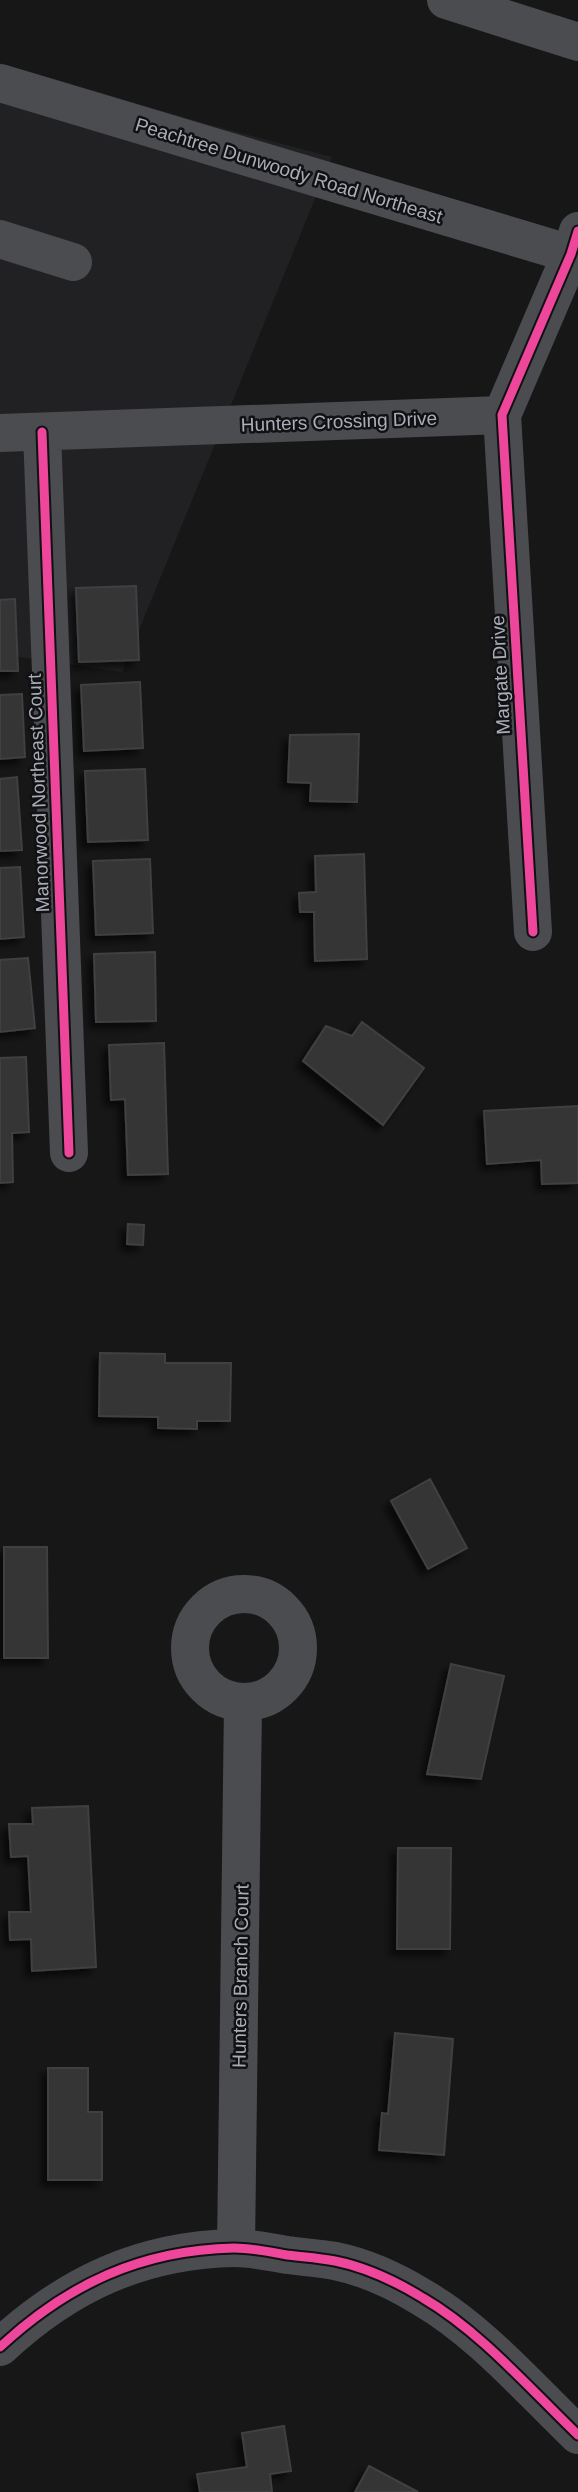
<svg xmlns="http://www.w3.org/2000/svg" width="578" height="2492" font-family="Helvetica,sans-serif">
<defs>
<filter id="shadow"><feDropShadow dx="-6" dy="6" stdDeviation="3.5" flood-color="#0009"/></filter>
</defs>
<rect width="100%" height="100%" fill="#171717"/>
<path fill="#212123" d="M 0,63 L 203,123 L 332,157 L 122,672 L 0,654 Z"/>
<path fill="#353536" stroke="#3f4043" stroke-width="2" filter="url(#shadow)" d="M 136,586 L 139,660 L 79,662 L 76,588 Z
M 15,599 L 18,671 L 0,671 L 0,600 Z
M 140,682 L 143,748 L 84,751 L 81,685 Z
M 22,694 L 25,757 L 0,759 L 0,695 Z
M 359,734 L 357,802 L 310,801 L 311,783 L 288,782 L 290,735 Z
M 145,769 L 148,840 L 88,842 L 85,771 Z
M 17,777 L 22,850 L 0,851 L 0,779 Z
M 364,854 L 367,959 L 315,961 L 314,912 L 300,912 L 299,893 L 316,892 L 315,856 Z
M 150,859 L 153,933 L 96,935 L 93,861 Z
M 20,867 L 24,937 L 0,939 L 0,868 Z
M 155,952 L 156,1021 L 96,1022 L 94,954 Z
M 28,958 L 35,1028 L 0,1032 L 0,960 Z
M 362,1022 L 424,1068 L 383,1125 L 303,1061 L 326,1026 L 352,1036 Z
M 164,1043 L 168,1174 L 128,1175 L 125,1099 L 111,1100 L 109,1045 Z
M 26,1057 L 29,1132 L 12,1133 L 13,1182 L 0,1183 L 0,1058 Z
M 578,1106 L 578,1183 L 542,1184 L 541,1160 L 487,1164 L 484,1111 Z
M 128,1224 L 144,1225 L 143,1245 L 127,1244 Z
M 100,1353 L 165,1354 L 165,1363 L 231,1363 L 230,1421 L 197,1421 L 197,1429 L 158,1428 L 158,1417 L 99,1416 Z
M 430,1479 L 467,1548 L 428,1569 L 391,1501 Z
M 4,1547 L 47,1547 L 48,1658 L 4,1658 Z
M 451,1664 L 504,1676 L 481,1779 L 427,1774 Z
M 88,1806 L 96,1967 L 32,1971 L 31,1939 L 10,1940 L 9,1912 L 31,1912 L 28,1856 L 11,1857 L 9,1824 L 33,1824 L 32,1808 Z
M 398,1848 L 451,1848 L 450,1949 L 397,1949 Z
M 395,2033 L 453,2039 L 444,2155 L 379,2150 L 382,2113 L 388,2114 Z
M 48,2068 L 88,2068 L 88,2112 L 102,2112 L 102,2180 L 48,2180 Z
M 284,2426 L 291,2471 L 270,2474 L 272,2492 L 200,2492 L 197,2474 L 247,2467 L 242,2433 Z
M 369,2466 L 418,2492 L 355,2492 Z"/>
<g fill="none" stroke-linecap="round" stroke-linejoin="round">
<path stroke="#4b4c50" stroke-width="38" d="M 446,0 L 578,42
M 0,83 L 578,256
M 0,239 L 73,262
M 42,432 L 69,1153
M 0,433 L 502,415
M 533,932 L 502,415 L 571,254 L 578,231
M190 1648a54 54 0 1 1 108 0a54 54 0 1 1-108 0Z
M 236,2248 L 243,1703
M 0,2347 C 68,2284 141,2250 234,2248 C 252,2248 270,2252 287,2255 C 303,2257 319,2258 335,2261 C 365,2267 397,2282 423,2298 C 480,2331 530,2389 578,2435"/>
<defs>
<path id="cycleway" d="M 42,432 L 69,1153
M 533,932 L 502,415 L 571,254 L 578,231
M 0,2347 C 68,2284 141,2250 234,2248 C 252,2248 270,2252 287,2255 C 303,2257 319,2258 335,2261 C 365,2267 397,2282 423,2298 C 480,2331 530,2389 578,2435"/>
</defs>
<use href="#cycleway" stroke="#111113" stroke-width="13"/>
<use href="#cycleway" stroke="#ed469a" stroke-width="9"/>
</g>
<g text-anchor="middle" stroke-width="5" stroke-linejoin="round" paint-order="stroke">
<g font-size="19" fill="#a8adb8" stroke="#111113">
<text transform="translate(289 170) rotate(17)" y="7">Peachtree Dunwoody Road Northeast</text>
<text transform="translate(339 421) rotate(-2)" y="7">Hunters Crossing Drive</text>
<text transform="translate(500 675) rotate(-93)" y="7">Margate Drive</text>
<text transform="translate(38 793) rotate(-92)" y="7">Manorwood Northeast Court</text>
<text transform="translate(240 1976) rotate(-89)" y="7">Hunters Branch Court</text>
</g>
</g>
</svg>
